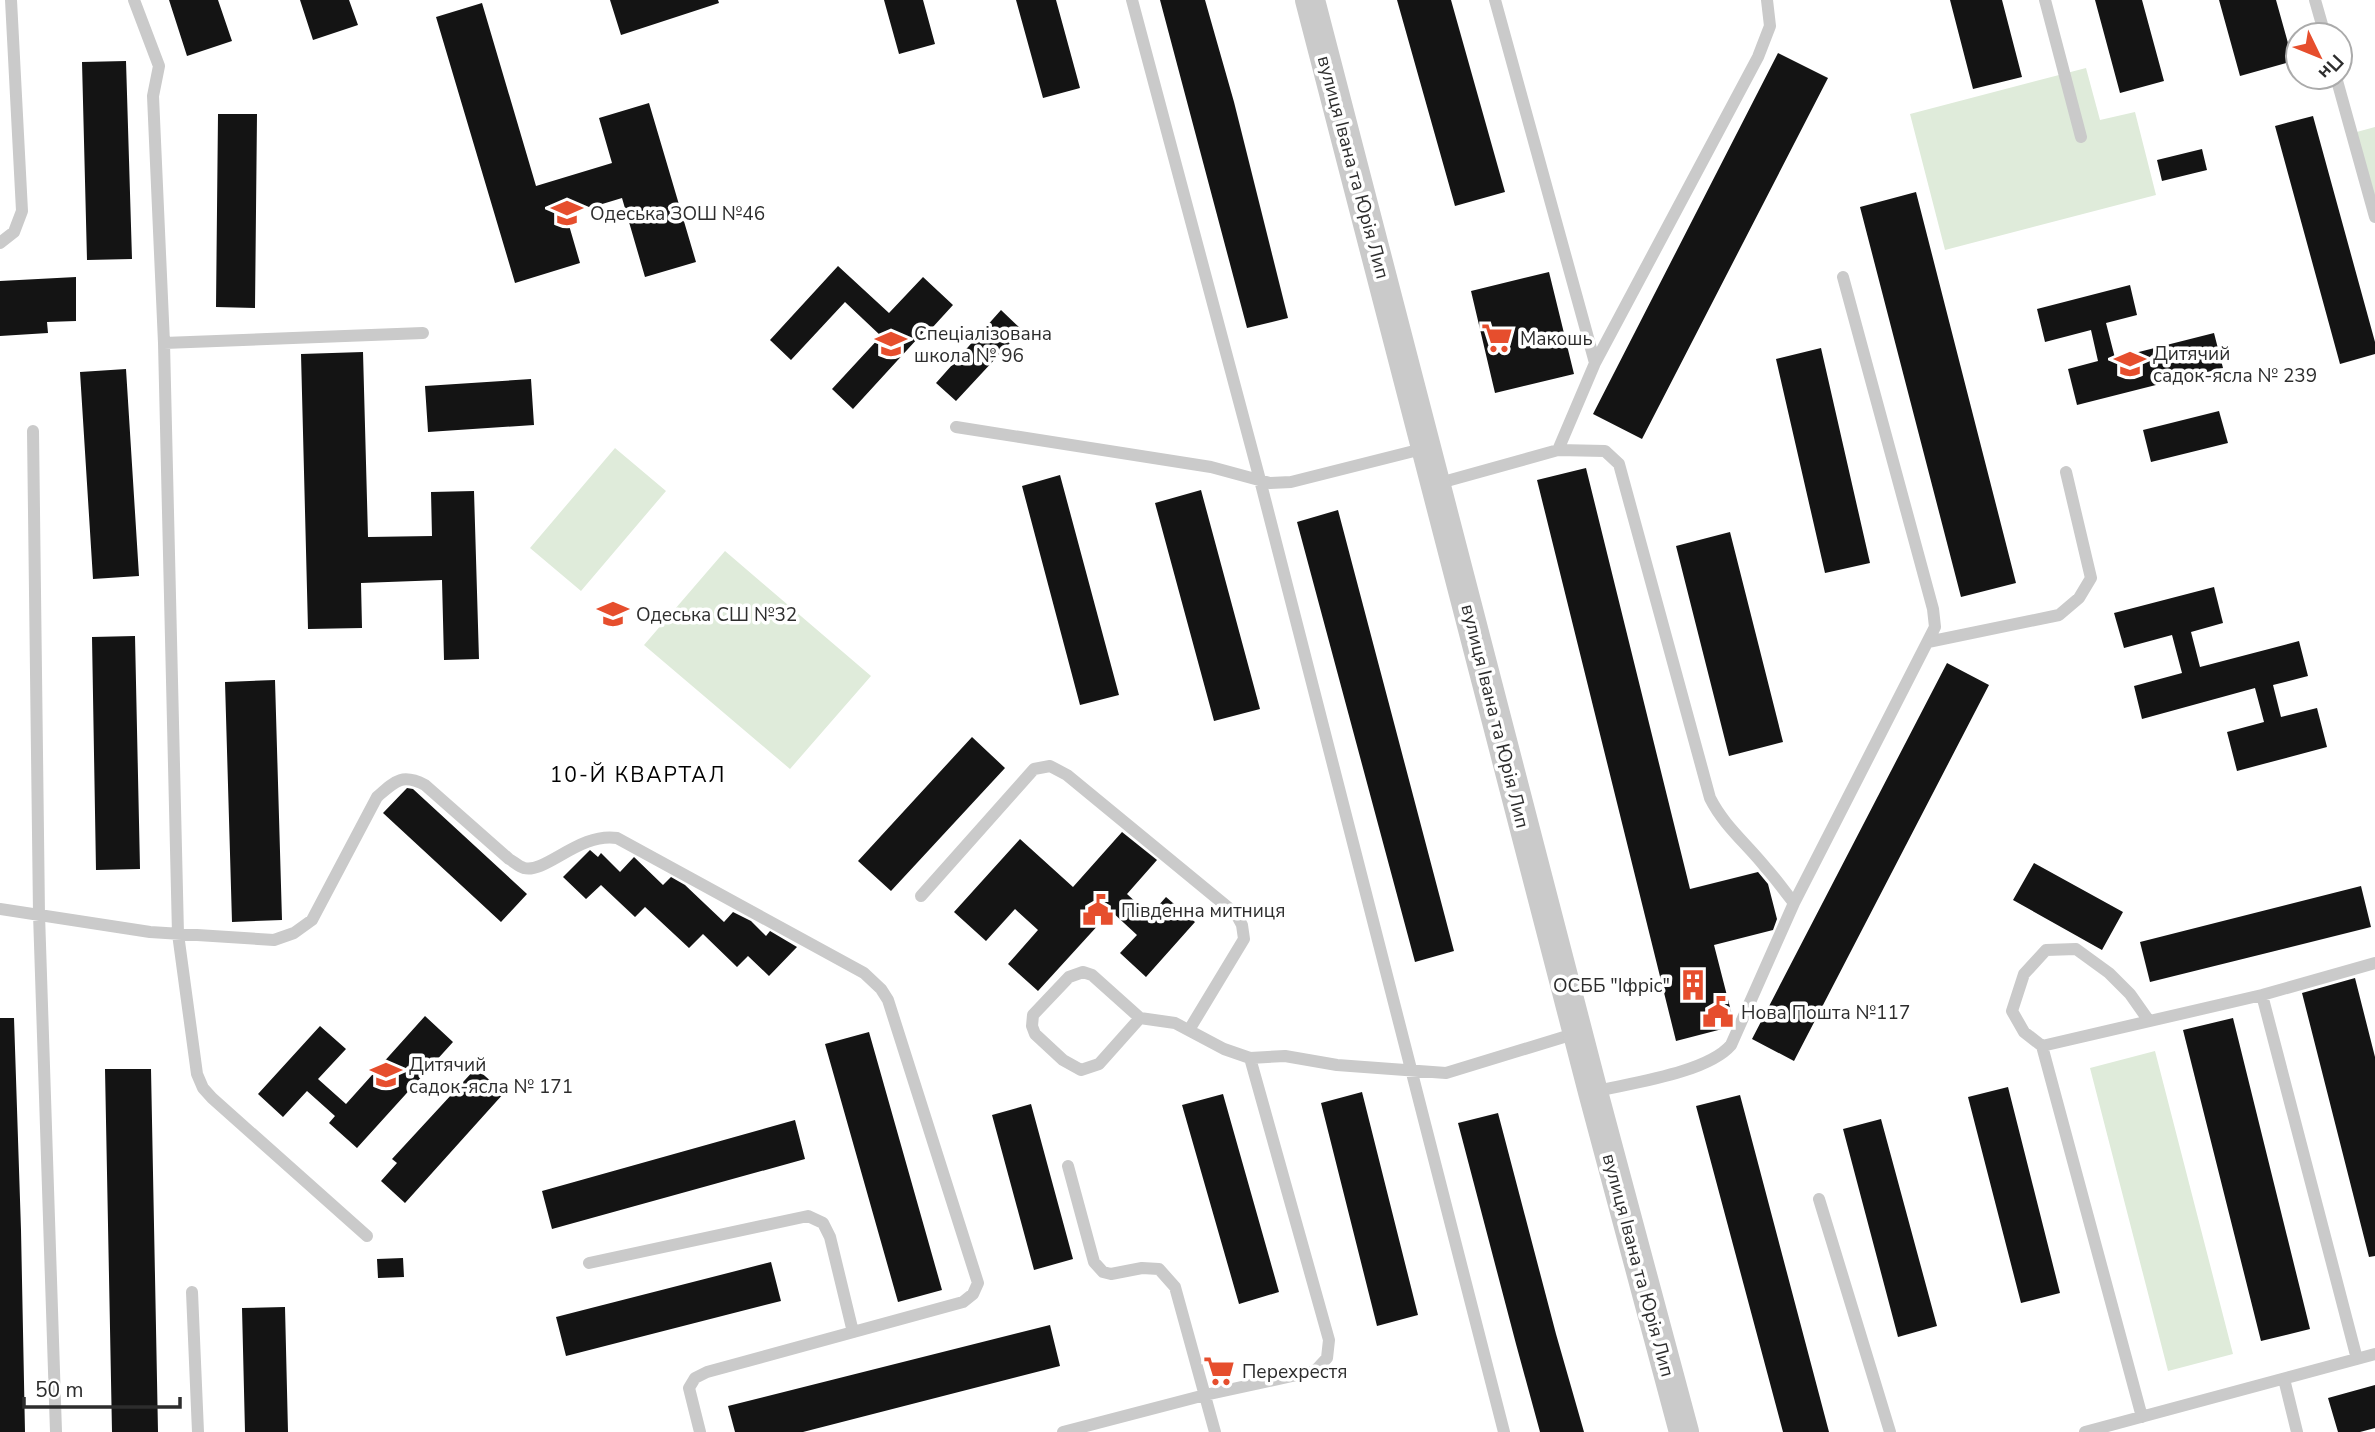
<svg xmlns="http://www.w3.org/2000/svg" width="2375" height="1432" font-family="'Nunito Sans',sans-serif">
<rect width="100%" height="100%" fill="#fff"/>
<path fill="#dfebda" d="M 2086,68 L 2100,120 L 2135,112 L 2156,195 L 1945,250 L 1910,114 Z
M 2375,127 L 2375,216 L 2353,133 Z
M 615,448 L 666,491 L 581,591 L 530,548 Z
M 725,551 L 871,676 L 790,769 L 644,645 Z
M 2155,1051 L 2233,1354 L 2168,1371 L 2090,1068 Z"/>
<path fill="#141414" d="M 169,0 L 218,0 L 232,41 L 187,56 Z
M 300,0 L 349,0 L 358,25 L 313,40 Z
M 610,0 L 718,0 L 719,3 L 621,35 Z
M 884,0 L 923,0 L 935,44 L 899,54 Z
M 1016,0 L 1056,0 L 1080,88 L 1043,98 Z
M 1160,0 L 1205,0 L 1234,102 L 1288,318 L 1247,328 Z
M 1397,0 L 1451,0 L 1505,192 L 1455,206 Z
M 1950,0 L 2002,0 L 2022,77 L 1973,89 Z
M 2095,0 L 2142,0 L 2164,81 L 2120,93 Z
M 2219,0 L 2276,0 L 2293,61 L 2240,76 Z
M 482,3 L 536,186 L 612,163 L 599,118 L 649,103 L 696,262 L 645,277 L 622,198 L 566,215 L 580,263 L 515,283 L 436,17 Z
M 1778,53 L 1828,78 L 1642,439 L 1593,414 Z
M 126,61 L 132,259 L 87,260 L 82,62 Z
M 218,114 L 257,114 L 255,308 L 216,307 Z
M 2313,116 L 2375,342 L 2375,354 L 2340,364 L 2275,126 Z
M 2202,149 L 2207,170 L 2162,181 L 2157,160 Z
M 1916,192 L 2016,583 L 1961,597 L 1860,207 Z
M 838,266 L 889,313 L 923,277 L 953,305 L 932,328 L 929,326 L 853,409 L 832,389 L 881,336 L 845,302 L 791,360 L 770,340 Z
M 1549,272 L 1574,374 L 1495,393 L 1471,291 Z
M 76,277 L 76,321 L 47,322 L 48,333 L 0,336 L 0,281 Z
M 2130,285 L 2137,315 L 2106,323 L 2115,358 L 2214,333 L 2223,368 L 2077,405 L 2068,369 L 2098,361 L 2091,330 L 2045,342 L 2037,309 Z
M 1001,310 L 1022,330 L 956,401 L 936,383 Z
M 1821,348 L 1870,563 L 1825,573 L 1776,359 Z
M 363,352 L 368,537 L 432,536 L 431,492 L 474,491 L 479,659 L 444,660 L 442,580 L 361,583 L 362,628 L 308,629 L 301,354 Z
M 126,369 L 139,576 L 93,579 L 80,372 Z
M 531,379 L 534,425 L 428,432 L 425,386 Z
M 2219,411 L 2228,443 L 2151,462 L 2143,430 Z
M 1586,468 L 1690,889 L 1758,872 L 1768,884 L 1777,919 L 1773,930 L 1714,945 L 1733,1019 L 1730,1027 L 1676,1041 L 1537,480 Z
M 1060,475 L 1119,695 L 1080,705 L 1022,486 Z
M 1201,490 L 1260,709 L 1214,721 L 1155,503 Z
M 1338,510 L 1454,951 L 1415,962 L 1297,522 Z
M 1730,532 L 1783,742 L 1729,756 L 1676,546 Z
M 2214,587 L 2223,623 L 2191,632 L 2200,667 L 2299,641 L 2308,676 L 2273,685 L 2281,717 L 2317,708 L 2327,747 L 2237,771 L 2227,732 L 2264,722 L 2255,688 L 2142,719 L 2134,686 L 2182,673 L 2172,635 L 2124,648 L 2114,613 Z
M 135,636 L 140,869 L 96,870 L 92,637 Z
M 1947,663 L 1989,685 L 1794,1061 L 1752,1039 Z
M 275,680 L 282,920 L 232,922 L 225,682 Z
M 972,737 L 1005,768 L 891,891 L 858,861 Z
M 407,788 L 413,789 L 527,894 L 501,922 L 383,813 Z
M 1122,832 L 1157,860 L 1127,894 L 1150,915 L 1166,897 L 1195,922 L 1146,977 L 1120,953 L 1137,935 L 1111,911 L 1038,991 L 1008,964 L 1038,930 L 1015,909 L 986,941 L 954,912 L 1020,839 L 1073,887 Z
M 590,850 L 598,857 L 601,853 L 620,872 L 634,857 L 663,885 L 671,877 L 685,885 L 724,922 L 733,912 L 751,921 L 766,936 L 770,931 L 797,947 L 769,976 L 748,956 L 737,967 L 703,934 L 689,948 L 645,907 L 635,917 L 601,885 L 586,899 L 563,877 Z
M 2034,863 L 2123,912 L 2102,950 L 2013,900 Z
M 2361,886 L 2371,927 L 2150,982 L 2140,942 Z
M 2355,978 L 2375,1057 L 2375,1256 L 2369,1257 L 2302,993 Z
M 425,1016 L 453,1042 L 357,1148 L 329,1123 L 335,1116 L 307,1091 L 283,1117 L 258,1094 L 320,1026 L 346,1049 L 318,1079 L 346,1104 Z
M 0,1018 L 14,1018 L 21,1230 L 25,1432 L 0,1432 Z
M 2233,1018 L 2310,1329 L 2261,1341 L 2183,1030 Z
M 869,1032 L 942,1290 L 898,1302 L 825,1044 Z
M 476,1068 L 504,1093 L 405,1203 L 381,1181 L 397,1163 L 392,1159 Z
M 105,1069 L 151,1069 L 158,1432 L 112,1432 Z
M 2008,1087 L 2060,1293 L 2021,1303 L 1968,1097 Z
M 1362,1092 L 1418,1315 L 1377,1326 L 1321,1103 Z
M 1223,1094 L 1279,1292 L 1239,1304 L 1182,1105 Z
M 1740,1095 L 1829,1432 L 1783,1432 L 1696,1106 Z
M 1031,1104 L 1073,1259 L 1034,1270 L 992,1115 Z
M 1498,1113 L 1556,1334 L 1584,1432 L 1540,1432 L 1516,1344 L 1458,1123 Z
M 1881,1119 L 1937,1326 L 1898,1337 L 1843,1129 Z
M 795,1120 L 805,1159 L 552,1229 L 542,1191 Z
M 403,1258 L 404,1277 L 378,1278 L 377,1259 Z
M 771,1262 L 781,1301 L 566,1356 L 556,1317 Z
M 285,1307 L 288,1432 L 245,1432 L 242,1308 Z
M 1050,1325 L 1060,1366 L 803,1432 L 735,1432 L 728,1406 Z
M 2375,1385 L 2375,1428 L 2360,1432 L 2338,1432 L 2328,1398 Z"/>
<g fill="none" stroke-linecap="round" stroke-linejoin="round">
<path stroke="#cacaca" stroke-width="12" d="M 134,0 L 159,66 L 153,96 L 164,343 L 178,934 L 197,1074 L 203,1088 L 212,1098 L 367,1236
M 1132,0 L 1260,480 L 1504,1432
M 1495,0 L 1595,363
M 2045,0 L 2081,137
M 2315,0 L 2325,35
M 2336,77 L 2375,217
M 0,243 L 14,232 L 22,211 L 11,0
M 164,343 L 423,333
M 956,427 L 1211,467 L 1270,483 L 1291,482 L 1426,448
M 33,431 L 39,914 L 56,1432
M 1558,450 L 1595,363 L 1758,57 L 1770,26 L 1767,0
M 1436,484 L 1558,450 L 1605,451 L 1619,464 L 1710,798 C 1724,826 1747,844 1766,868 C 1776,879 1785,892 1794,903
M 1928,642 L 2059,615 L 2079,598 L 2091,578 L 2066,472
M 921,896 L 1034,769 L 1050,766 L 1067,775 L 1236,914 L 1242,925 L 1244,939 L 1189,1030
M 0,909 L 150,932 L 274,940 L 294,933 L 312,920 L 377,797 C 395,781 402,773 425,785 L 509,859 C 513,861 519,867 524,868 C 545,874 580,832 617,838 L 864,973 L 881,989 L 888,1000 L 978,1283 L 973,1294 L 963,1302 L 707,1372 L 695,1378 L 689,1388 L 700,1432
M 2262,995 L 2357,1359
M 1140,1018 L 1092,975 L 1083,972 L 1069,977 L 1033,1015 L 1032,1026 L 1035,1034 L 1063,1060 L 1081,1070 L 1099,1064 L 1140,1018 L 1175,1023 L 1224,1049 L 1250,1058 L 1285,1056 L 1337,1065 L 1446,1073 L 1577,1033
M 2149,1021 L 2130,994 L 2109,973 L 2076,949 L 2046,950 L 2024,974 L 2012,1011 L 2024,1032 L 2042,1046 L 2262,995 L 2375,963
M 2042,1046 L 2142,1417
M 1593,1092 C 1630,1083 1707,1073 1731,1045 L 1794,903 L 1935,627 L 1933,609 L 1843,277
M 1068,1166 L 1094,1262 L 1103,1272 L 1111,1274 L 1142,1268 L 1159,1269 L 1175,1287 L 1215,1432
M 1819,1199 L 1890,1432
M 589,1263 L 808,1216 L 823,1223 L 830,1237 L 853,1332
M 192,1292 L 198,1432
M 2284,1379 L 2297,1432
M 1063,1432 L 1205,1395 L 1315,1371 L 1327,1358 L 1329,1340 L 1250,1058
M 2085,1432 L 2375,1354"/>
<path stroke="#cacaca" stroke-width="30" d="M 1310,0 L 1593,1092 L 1684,1432"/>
</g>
<defs>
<symbol id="school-bare" viewBox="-9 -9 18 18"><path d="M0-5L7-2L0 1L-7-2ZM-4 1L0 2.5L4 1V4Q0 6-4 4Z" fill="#e64e2d" stroke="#fff" stroke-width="2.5" paint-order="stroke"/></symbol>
<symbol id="supermarket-bare" viewBox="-9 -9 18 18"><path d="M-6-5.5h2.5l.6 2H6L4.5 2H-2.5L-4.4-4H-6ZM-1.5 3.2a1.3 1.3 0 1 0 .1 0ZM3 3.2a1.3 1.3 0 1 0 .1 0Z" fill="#e64e2d" stroke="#fff" stroke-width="2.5" paint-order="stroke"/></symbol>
<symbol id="civic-bare" viewBox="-9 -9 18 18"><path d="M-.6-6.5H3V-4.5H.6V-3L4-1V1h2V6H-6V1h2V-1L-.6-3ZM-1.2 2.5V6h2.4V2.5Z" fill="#e64e2d" stroke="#fff" stroke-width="2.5" paint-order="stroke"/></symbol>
<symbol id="building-bare" viewBox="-9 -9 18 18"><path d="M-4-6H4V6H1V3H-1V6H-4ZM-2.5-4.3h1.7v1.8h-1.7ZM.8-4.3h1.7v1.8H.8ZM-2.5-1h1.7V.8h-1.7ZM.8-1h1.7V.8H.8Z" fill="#e64e2d" stroke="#fff" stroke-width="2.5" paint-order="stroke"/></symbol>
</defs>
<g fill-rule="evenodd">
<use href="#school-bare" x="545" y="191" width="44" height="44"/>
<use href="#supermarket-bare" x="1475" y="316" width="44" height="44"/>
<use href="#school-bare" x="869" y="322" width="44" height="44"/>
<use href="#school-bare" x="2108" y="342" width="44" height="44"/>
<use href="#school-bare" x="591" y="592" width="44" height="44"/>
<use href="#civic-bare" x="1076" y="888" width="44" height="44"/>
<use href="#building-bare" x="1671" y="963" width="44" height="44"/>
<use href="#civic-bare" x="1696" y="990" width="44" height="44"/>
<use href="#school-bare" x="364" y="1053" width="44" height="44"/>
<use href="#supermarket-bare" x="1197" y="1349" width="44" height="44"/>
</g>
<g text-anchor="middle" stroke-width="7" stroke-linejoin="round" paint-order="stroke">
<g font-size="19" fill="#2d2d2d" stroke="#fff">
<text transform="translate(1354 167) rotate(75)" y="7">вулиця Івана та Юрія Лип</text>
<text transform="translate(1496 716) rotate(76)" y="7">вулиця Івана та Юрія Лип</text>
<text transform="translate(1639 1265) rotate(75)" y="7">вулиця Івана та Юрія Лип</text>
</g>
<g font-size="19" fill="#2d2d2d" stroke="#fff" text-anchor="start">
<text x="590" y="220">Одеська ЗОШ №46</text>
<text x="914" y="340">Спеціалізована<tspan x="914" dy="22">школа № 96</tspan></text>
<text x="1520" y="345">Макошь</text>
<text x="2153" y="360">Дитячий<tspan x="2153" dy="22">садок-ясла № 239</tspan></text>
<text x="636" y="621">Одеська СШ №32</text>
<text x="1121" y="917">Південна митниця</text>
<text x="1670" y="992" text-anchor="end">ОСББ "Іфріс"</text>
<text x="1741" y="1019">Нова Пошта №117</text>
<text x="409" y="1071">Дитячий<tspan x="409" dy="22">садок-ясла № 171</tspan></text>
<text x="1242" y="1378">Перехрестя</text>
</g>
<g font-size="21" letter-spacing="2" fill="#000" stroke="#fff">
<text x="638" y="782">10-Й КВАРТАЛ</text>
</g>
</g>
<g transform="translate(2319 56) rotate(133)"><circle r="33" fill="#ffffff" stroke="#ababab" stroke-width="2"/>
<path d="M0-5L12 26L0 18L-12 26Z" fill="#e64e2d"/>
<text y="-10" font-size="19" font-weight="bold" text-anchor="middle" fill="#2d2d2d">Пн</text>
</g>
<path d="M24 1397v10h156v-10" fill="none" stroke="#2d2d2d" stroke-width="3.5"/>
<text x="35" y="1397" font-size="21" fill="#2d2d2d" stroke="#ffffff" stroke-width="5" paint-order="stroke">50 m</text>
</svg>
